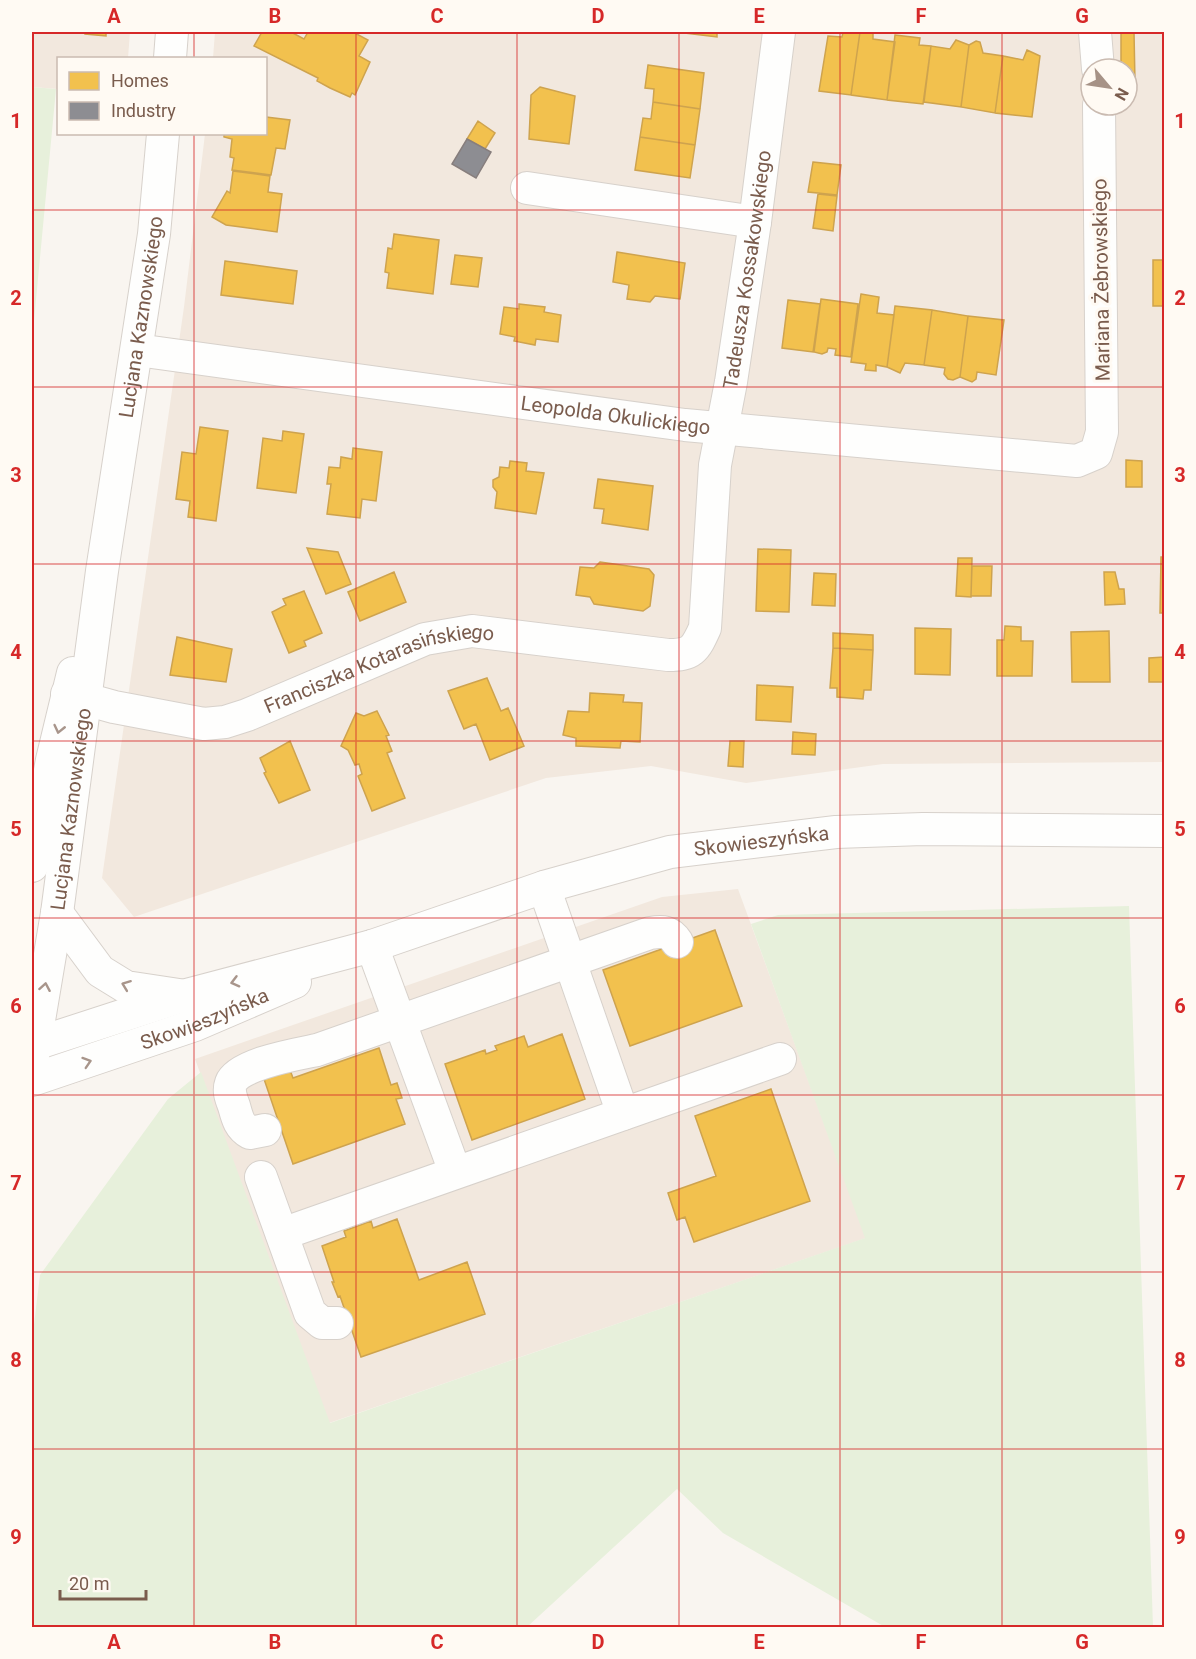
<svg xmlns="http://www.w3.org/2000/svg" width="1196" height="1659" font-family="Roboto,sans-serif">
<rect width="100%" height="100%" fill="#f9f5f0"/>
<path fill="#f2e8de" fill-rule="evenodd" d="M 32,32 L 130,32 L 128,58 L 58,58 L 58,89 L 32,87 Z
M 215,32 L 1164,32 L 1164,762 L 883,764 L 746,783 L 651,766 L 546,778 L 134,917 L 102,878 L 184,307 L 205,134 L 266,134 L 266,58 L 213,58 ZM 1091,69 L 1127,69 L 1127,105 L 1091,105 Z
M 738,889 L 866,1238 L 329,1423 L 195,1059 L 662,897 Z"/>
<path fill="#e7f0db" d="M 32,87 L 56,89 L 32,342 Z
M 1129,906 L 1153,1627 L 885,1627 L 723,1533 L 677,1489 L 527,1627 L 32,1627 L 32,1341 L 40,1275 L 168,1099 L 201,1072 L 330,1423 L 865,1238 L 751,924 L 778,915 Z"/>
<path fill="#f2c14e" stroke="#cea34e" stroke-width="1.5" d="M 85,32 L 106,32 L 106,36 L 85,34 Z
M 262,32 L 291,32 L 304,39 L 308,32 L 353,32 L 368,40 L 359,56 L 370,62 L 355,95 L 352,93 L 350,97 L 330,88 L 317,81 L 318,78 L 254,46 Z
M 676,32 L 717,32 L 717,37 Z
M 843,32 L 860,32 L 851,95 L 819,91 L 828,36 L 842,37 Z
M 860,32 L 873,33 L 873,39 L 895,42 L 887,100 L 851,95 Z
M 1121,32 L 1134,32 L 1135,82 L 1127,82 L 1127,69 L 1121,69 Z
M 895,35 L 920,38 L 919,45 L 931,46 L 923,104 L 887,100 Z
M 956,40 L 969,45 L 961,107 L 924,102 L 931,46 L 950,49 Z
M 976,41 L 980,42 L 983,53 L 1003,56 L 995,113 L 961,107 L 969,45 Z
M 1027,50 L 1040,56 L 1032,117 L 995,113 L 1003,56 L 1023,60 Z
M 648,65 L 704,73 L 700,109 L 653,102 L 654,89 L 645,88 Z
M 540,87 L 575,96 L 569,144 L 529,139 L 531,95 Z
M 653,102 L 700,109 L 695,145 L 640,137 L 643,118 L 651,119 Z
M 266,117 L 290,120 L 285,149 L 276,148 L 271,175 L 232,170 L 234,158 L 230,157 L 232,139 L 224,137 L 224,134 L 266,134 Z
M 478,121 L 495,133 L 485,149 L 467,139 Z
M 640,137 L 695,145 L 690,178 L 635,170 Z
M 813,162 L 841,165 L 837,195 L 808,192 Z
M 233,171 L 270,176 L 268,192 L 282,194 L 277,232 L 226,225 L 212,217 L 227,191 L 230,193 Z
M 818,194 L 837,196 L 833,231 L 813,228 Z
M 394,234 L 439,240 L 433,294 L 387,288 L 389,273 L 385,272 L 388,248 L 392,249 Z
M 617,252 L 685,263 L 680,299 L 655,296 L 650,302 L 627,299 L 629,285 L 613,282 Z
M 455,255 L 482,258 L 478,287 L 451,284 Z
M 1153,260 L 1164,260 L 1164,306 L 1153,306 Z
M 225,261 L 297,271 L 293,304 L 221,295 Z
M 861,294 L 879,297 L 877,313 L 894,315 L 887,367 L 876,365 L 876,371 L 865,370 L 866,364 L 851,362 Z
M 821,299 L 858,304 L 851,357 L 835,355 L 836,349 L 828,348 L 827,352 L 822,354 L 814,352 Z
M 788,300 L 820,304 L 813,352 L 782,348 Z
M 519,304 L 545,307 L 544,312 L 561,315 L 558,342 L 536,339 L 535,345 L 514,341 L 515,337 L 500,334 L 504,307 L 519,309 Z
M 895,306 L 932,310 L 924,365 L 905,363 L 900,373 L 887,367 Z
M 932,310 L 968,316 L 960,377 L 953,380 L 948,379 L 944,374 L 945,368 L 924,365 Z
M 968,316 L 1004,320 L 996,375 L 977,372 L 976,379 L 972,382 L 960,377 Z
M 200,427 L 228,431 L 216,521 L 188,517 L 190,501 L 176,499 L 182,452 L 196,454 Z
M 283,431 L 304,434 L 296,493 L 257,488 L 263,438 L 282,441 Z
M 353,448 L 382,452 L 376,501 L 362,499 L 360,518 L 327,514 L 331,484 L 327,484 L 329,467 L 340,468 L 341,457 L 352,459 Z
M 1126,460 L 1142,461 L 1142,487 L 1126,487 Z
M 510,461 L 527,463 L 526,471 L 544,473 L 536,514 L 495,508 L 497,492 L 493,487 L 493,480 L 499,477 L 500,467 L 509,468 Z
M 598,479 L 653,486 L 648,530 L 602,523 L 604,509 L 594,508 Z
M 307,548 L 338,552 L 351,584 L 326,594 Z
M 758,549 L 791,550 L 789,612 L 756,611 Z
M 1161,557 L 1164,557 L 1164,613 L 1160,613 Z
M 958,558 L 972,558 L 971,597 L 956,596 Z
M 600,562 L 649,569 L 654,575 L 650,606 L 643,611 L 594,604 L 590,597 L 576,595 L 580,567 L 594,568 Z
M 972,566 L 992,566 L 991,596 L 971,596 Z
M 394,572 L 406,602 L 360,621 L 348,592 Z
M 1104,572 L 1115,572 L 1119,589 L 1124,589 L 1125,604 L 1105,605 Z
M 814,573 L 836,574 L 835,606 L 812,605 Z
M 304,591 L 322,633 L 304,641 L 306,646 L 289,653 L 272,612 L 286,605 L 283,599 Z
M 1005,626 L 1021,627 L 1021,641 L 1033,641 L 1032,676 L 997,676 L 997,640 L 1004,640 Z
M 915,628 L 951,629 L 950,675 L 915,674 Z
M 1109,631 L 1110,682 L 1072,682 L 1071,632 Z
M 833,633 L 873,635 L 873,650 L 833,648 Z
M 177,637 L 232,649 L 226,682 L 170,675 Z
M 833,648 L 873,650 L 871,690 L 864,690 L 863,699 L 837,697 L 837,688 L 830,688 Z
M 1164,657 L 1164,682 L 1149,682 L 1149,658 Z
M 487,678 L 501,711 L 508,708 L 524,746 L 490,760 L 476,724 L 464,729 L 448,691 Z
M 757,685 L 793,687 L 791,722 L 756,720 Z
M 590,693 L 624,695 L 623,702 L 642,703 L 640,742 L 621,741 L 620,748 L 576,746 L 576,738 L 563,735 L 568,711 L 589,712 Z
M 377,711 L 389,735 L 386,736 L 392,751 L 387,753 L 405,798 L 372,811 L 358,776 L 362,774 L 359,764 L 355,765 L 348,750 L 341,746 L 356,713 L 364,716 Z
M 793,732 L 816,734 L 815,755 L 792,754 Z
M 290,741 L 310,790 L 279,803 L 264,773 L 266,772 L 260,758 Z
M 730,741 L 744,741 L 743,767 L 728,766 Z
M 715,930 L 742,1006 L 630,1046 L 603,970 Z
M 562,1034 L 585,1099 L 472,1140 L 445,1064 L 485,1050 L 486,1054 L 497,1050 L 495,1046 L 524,1036 L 528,1047 Z
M 379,1048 L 391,1085 L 397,1083 L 402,1098 L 396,1099 L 405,1124 L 293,1164 L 264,1079 L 290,1070 L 293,1078 Z
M 771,1089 L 810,1201 L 694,1242 L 685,1217 L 677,1220 L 668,1193 L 716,1176 L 695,1116 Z
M 397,1219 L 419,1280 L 467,1262 L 485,1314 L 361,1357 L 340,1296 L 338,1297 L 332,1282 L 334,1282 L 322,1246 L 346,1237 L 344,1231 L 371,1221 L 373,1228 Z"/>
<path fill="#8d8d92" stroke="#877e7d" stroke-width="1.5" d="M 467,139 L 491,152 L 476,178 L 452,164 Z"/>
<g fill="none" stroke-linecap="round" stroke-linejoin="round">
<defs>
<g id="minor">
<path d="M 1095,32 L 1098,69"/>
<path d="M 170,58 L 172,32"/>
<path d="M 527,188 L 755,222"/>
<path id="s1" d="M 137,350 L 685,425 L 1077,461 L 1096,453 L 1102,432 L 1099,105"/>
<path id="s2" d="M 67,694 L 114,707 L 204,724 L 225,722 L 247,715 L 425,639 L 472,631 L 668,655 C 692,655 695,650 705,628 L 715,465 L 731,382 L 755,222 L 779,32"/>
<path d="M 32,866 L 52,760 L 73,673"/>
<path d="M 544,887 L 623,1114"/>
<path d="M 57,913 L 100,971 L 126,987 L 179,995"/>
<path d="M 372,946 L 455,1172"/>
<path id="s3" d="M 32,1045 L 183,996 L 372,946 L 544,887 L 670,852 L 836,832 L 923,829 L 1164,831"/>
<path id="s4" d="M 32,1062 L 57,913 L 102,571 L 154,234 L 163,134"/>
<path id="s5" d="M 32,1080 L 195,1025 L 295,982"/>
<path d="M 265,1130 L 250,1133 C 239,1127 237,1117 234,1106 C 231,1098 228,1091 231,1083 C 238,1064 298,1054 317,1050 L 650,933 C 663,931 670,931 677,942"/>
<path d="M 261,1177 L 310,1313 L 322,1323 L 337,1323"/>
<path d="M 282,1234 L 780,1059"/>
</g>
</defs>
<use href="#minor" stroke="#d7d1cb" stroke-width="34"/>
<use href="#minor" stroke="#fefefd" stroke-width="32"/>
</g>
<defs><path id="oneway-chevron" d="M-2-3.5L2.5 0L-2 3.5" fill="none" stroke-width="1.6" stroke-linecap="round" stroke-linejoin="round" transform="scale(1.5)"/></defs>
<g stroke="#a8958b">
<use href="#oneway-chevron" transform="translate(59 729) rotate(103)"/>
<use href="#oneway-chevron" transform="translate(235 982) rotate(165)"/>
<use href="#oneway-chevron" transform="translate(126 985) rotate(-159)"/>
<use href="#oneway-chevron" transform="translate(45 987) rotate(-80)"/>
<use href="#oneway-chevron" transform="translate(87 1062) rotate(-18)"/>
</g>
<path fill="none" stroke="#d62828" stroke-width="1.5" stroke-opacity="0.55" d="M 194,32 L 194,58M 356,32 L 356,1628M 517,32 L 517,1628M 679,32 L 679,1628M 840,32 L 840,1628M 1002,32 L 1002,1628M 194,134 L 194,1628M 32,210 L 1164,210M 32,387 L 1164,387M 32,564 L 1164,564M 32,741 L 1164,741M 32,918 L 1164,918M 32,1095 L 1164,1095M 32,1272 L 1164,1272M 32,1449 L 1164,1449"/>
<g text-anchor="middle" stroke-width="6" stroke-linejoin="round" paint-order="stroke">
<g font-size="20" fill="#7a5c4d" stroke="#fffaf3">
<text dy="7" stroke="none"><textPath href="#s2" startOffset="1035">Tadeusza Kossakowskiego</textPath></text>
<text transform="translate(1101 280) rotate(-91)" y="7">Mariana Żebrowskiego</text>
<text dy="7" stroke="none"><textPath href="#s4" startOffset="753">Lucjana Kaznowskiego</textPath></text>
<text dy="7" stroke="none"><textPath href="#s1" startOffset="483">Leopolda Okulickiego</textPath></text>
<text dy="7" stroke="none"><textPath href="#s2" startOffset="326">Franciszka Kotarasińskiego</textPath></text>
<text dy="7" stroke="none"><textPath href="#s4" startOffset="256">Lucjana Kaznowskiego</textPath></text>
<text dy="7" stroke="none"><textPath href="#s3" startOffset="759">Skowieszyńska</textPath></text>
<text dy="7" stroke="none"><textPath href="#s5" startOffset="183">Skowieszyńska</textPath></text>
</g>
</g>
<rect width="1196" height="1659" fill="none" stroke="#fffaf3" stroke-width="66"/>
<rect x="57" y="57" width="210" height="78" fill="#fffaf3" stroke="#cabbb1" stroke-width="1.5"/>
<rect x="69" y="72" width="30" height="18" fill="#f2c14e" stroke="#cabbb1" stroke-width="1.5"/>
<text x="111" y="87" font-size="18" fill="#7a5c4d">Homes</text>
<rect x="69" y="102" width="30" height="18" fill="#8d8d92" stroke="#cabbb1" stroke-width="1.5"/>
<text x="111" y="117" font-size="18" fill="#7a5c4d">Industry</text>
<g transform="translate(1109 87) rotate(119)"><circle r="28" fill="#fffaf3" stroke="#cabbb1" stroke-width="1.5"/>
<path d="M0-4.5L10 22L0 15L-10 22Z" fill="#a69286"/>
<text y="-9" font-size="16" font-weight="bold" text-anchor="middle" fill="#7a5c4d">N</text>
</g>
<path d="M60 1590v9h86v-9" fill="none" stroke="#7a5c4d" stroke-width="3"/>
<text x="69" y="1590" font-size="18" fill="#7a5c4d" stroke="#fffaf3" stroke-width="4.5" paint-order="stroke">20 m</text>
<rect x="33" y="33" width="1130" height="1593" fill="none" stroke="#d62828" stroke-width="2"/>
<g font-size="20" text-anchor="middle" font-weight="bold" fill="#d62828">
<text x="114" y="23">A</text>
<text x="275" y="23">B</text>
<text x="437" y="23">C</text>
<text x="598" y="23">D</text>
<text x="759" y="23">E</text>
<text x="921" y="23">F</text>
<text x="1082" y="23">G</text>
<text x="16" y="128">1</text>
<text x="1180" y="128">1</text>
<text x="16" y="305">2</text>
<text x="1180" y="305">2</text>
<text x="16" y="482">3</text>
<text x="1180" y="482">3</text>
<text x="16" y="659">4</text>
<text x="1180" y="659">4</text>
<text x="16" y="836">5</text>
<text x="1180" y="836">5</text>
<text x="16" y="1013">6</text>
<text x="1180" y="1013">6</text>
<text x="16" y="1190">7</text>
<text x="1180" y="1190">7</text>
<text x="16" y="1367">8</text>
<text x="1180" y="1367">8</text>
<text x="16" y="1544">9</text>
<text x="1180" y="1544">9</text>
<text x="114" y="1649">A</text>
<text x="275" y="1649">B</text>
<text x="437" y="1649">C</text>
<text x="598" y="1649">D</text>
<text x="759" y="1649">E</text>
<text x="921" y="1649">F</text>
<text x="1082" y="1649">G</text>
</g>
</svg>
